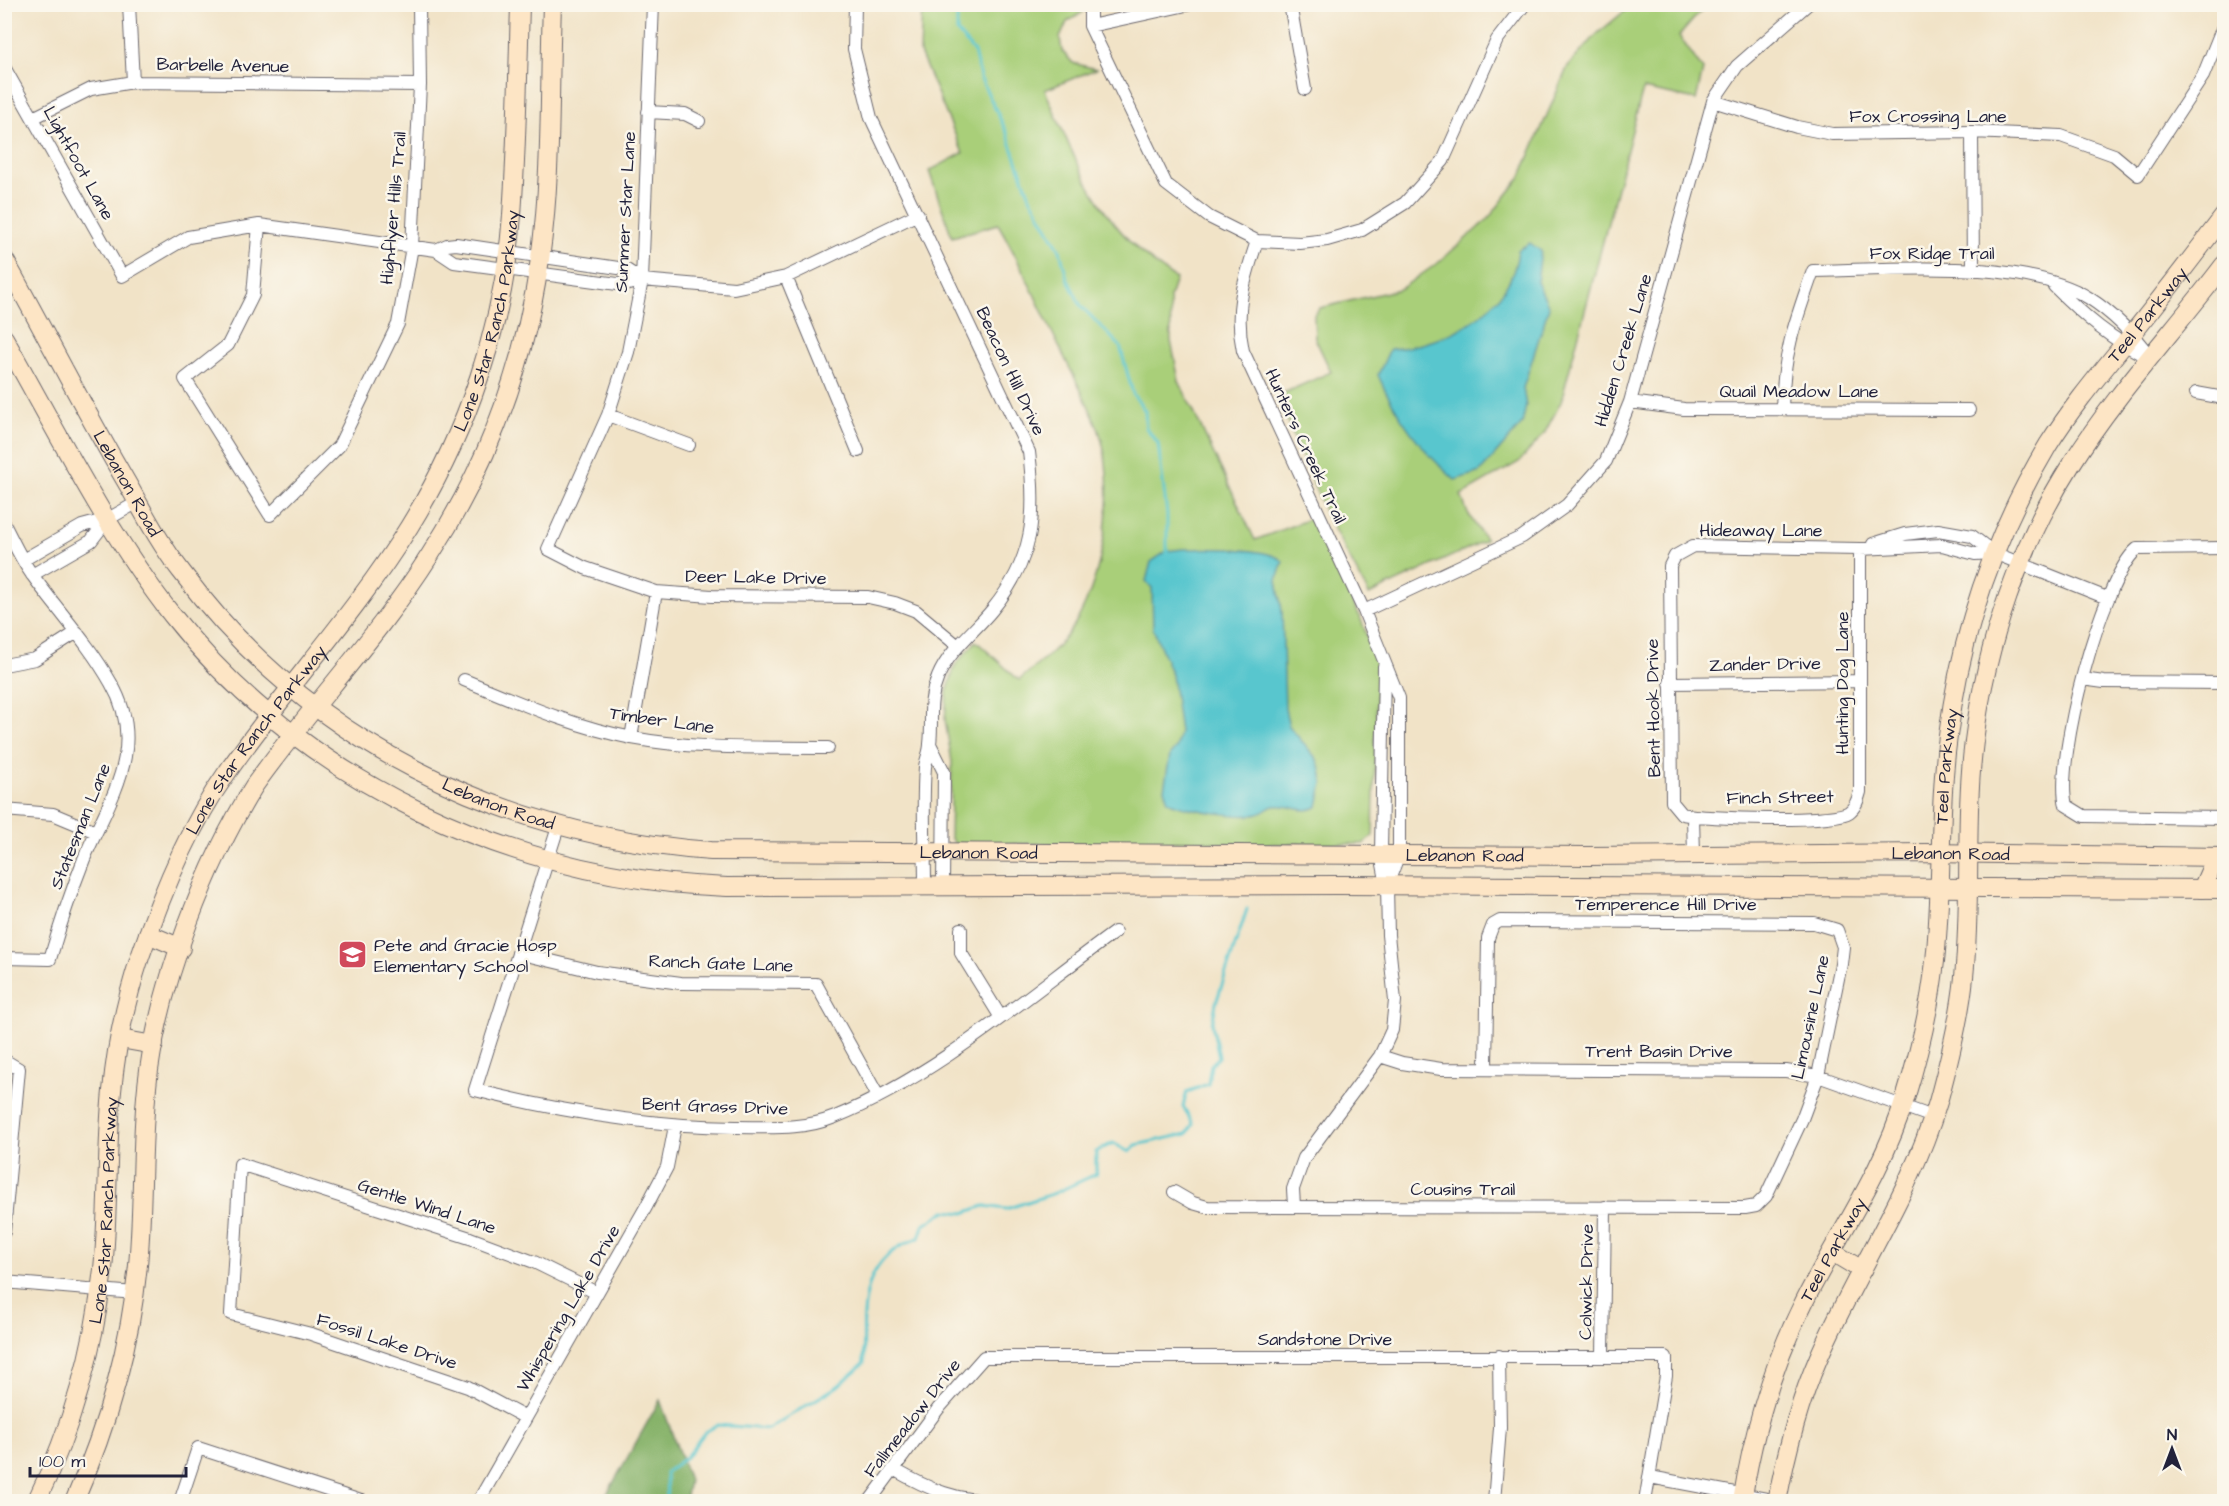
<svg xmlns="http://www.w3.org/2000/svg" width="2229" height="1506" font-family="'Architects Daughter',sans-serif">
<rect width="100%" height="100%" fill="#fbf7ec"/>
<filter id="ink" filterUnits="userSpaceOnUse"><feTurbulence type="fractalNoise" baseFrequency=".0167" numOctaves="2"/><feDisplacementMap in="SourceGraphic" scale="12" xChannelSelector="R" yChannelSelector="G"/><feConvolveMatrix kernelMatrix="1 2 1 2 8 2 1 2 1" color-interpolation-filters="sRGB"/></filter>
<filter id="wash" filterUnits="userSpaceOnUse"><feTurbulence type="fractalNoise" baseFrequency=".008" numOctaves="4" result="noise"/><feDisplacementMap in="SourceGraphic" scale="24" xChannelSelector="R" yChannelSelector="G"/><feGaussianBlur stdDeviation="1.35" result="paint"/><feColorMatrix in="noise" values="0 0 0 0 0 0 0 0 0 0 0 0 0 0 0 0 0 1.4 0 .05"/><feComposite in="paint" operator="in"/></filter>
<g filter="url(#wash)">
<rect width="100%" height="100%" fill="#f1e3c7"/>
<path fill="#a9cf79" stroke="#66785a" stroke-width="1.5" d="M 922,5 L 1082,5 L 1083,12 L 1067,22 L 1060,38 L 1062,51 L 1073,63 L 1096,69 L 1045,90 C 1078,166 1102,232 1176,279 L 1170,297 L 1171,341 L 1179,381 L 1255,540 L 1312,518 L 1360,617 L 1377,663 L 1373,836 L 1363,844 L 955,844 L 950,837 L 952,762 L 945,720 L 947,692 L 955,665 L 976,641 L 1019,680 C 1036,666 1054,652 1068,634 C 1104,586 1119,485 1098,428 C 1086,398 1069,368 1055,338 C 1036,300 1020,261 998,224 L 952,237 L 929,171 L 963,153 L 920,53 Z
M 1632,5 L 1706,5 L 1679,36 L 1703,70 L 1696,100 L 1643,89 L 1561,402 L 1544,434 L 1519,462 L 1461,495 L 1468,514 L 1486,540 L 1369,595 L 1325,512 L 1277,396 L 1331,372 L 1315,338 L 1314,315 L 1320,308 L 1400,289 L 1438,263 L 1488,219 L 1520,178 L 1568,66 L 1598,33 Z"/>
<path fill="#86b269" stroke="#546a52" stroke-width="1.5" d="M 660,1400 L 689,1480 L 685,1501 L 603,1501 Z"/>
<path fill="#59c6ce" stroke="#3e7484" stroke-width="1.5" d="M 1530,243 L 1541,251 L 1537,282 L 1549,307 L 1523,388 L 1526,406 L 1522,424 L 1480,472 L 1455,480 C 1422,451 1395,414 1378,375 L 1390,349 C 1445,346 1513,310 1518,250 Z
M 1183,549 C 1206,549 1266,546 1283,561 L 1277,580 L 1282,611 L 1285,709 L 1289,726 L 1316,758 L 1321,769 L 1323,783 L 1318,806 C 1302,816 1291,803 1274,806 C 1268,807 1264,813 1258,814 C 1241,819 1183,809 1168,801 L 1164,789 L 1170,755 L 1176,748 L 1180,732 L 1172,675 L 1153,628 L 1152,588 L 1146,581 L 1151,562 L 1167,551 Z"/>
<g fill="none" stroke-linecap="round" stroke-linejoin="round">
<path stroke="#59c6ce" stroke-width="3" d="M 957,4 L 957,32 L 974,52 L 980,77 L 1007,133 L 1030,197 L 1060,250 L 1067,278 L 1081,306 L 1120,346 L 1133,394 L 1145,411 L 1146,428 L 1158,443 L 1167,514 L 1167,552
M 667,1502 L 666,1472 L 686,1457 L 705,1432 L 718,1425 L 768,1429 L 838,1386 L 864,1363 C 863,1309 858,1258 919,1238 L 923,1226 L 945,1211 L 964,1213 L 984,1206 L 1006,1209 L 1055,1193 L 1096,1174 L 1096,1152 L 1113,1143 L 1129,1152 L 1136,1145 L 1187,1134 L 1193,1124 L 1183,1106 L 1187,1092 L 1208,1084 L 1211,1065 L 1219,1057 L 1212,1024 L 1216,1003 L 1247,909"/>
</g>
</g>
<g filter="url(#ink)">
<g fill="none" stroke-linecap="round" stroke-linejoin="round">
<defs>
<path id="street" d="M 129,4 L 133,82
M 653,4 L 642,280 L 628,352 L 608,415 L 548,549 L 585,568 L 656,592 L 712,596 L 868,597 L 895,603 L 916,611 L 958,646
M 855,4 L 854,49 L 871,118 L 1029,452 C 1037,515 1034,559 992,610 C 974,632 949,650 938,677 C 927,703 933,719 930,744 C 930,752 926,759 925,767 C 922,805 925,846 925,885
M 1090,4 L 1090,26 L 1166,184 L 1209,217 L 1257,241 L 1300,243 L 1327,240 L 1362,230 L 1405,203 L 1443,161 L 1497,40 L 1525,4
M 1290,4 L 1305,89
M 1090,26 L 1191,4
M 4,67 L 122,276 L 188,237 L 259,225 L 436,250 L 454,262 L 625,285 L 642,280 L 734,288 L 786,277 L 918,214
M 1713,101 L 1797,127 L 1832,134 L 1972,132 L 2061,136 L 2114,155 L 2138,175 L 2203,76 L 2224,24
M 648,112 L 685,114 L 699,121
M 33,118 L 91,89 L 133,82 L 420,85
M 1972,132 L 1973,270
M 259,225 L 253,295 L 228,345 L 185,379 L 270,515 L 339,446 L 398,324 L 412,247 L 420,85 L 419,4
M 1257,241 C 1244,281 1234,309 1243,351 L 1364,611 L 1399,698 L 1399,854 L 1387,885
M 436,250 L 447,245 L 456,244 L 625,269 L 642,280
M 786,277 L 858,451
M 2054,286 C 2083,315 2112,341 2150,358
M 2196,393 L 2224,398
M 1630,402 L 1684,409 L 1969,410
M 1782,409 C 1783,354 1795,322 1813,271 C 1891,270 2022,257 2089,298 C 2114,314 2134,335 2151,358
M 608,415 L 689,445
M 4,524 C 13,541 21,560 33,576 C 59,612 89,644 111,683 C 149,748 109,799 84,859 C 71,892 60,925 50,959 L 4,958
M 1873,544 L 1905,534 L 1938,530 L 1972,536 L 1994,553 L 2107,598
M 2224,548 L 2137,549 C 2102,578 2054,761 2066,805 L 2084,816 L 2224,818
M 1860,549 L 1860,792 C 1858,799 1856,807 1849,812 C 1833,823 1705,819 1682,814 L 1672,802 L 1670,566 L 1675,556 L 1693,546 L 1860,549 L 1942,545 L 1975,554 L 1994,553
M 23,560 L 82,526 L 108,519 L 138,502
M 32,575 L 91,541 L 108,519
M 1364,611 L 1522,537 L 1567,505 L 1606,461 L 1630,402 L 1713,101 L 1737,66 L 1808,4
M 4,665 L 35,659 L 77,632
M 2082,679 L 2104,682 L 2224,683
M 464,680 C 518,702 573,727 632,738 C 696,750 762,747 828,748
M 1670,683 L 1860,681
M 631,738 L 656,592
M 930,744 L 944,772 L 943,885
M 4,810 L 53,814 L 96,832
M 1693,817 L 1694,855
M 558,827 L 475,1090 C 562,1112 647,1126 736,1127 C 770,1127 803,1130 835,1117 C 936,1076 1027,996 1115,932
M 961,929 L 961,953 L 1000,1016
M 518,953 L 597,972 L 681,983 L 816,984 L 878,1096
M 1380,1056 L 1402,1063 L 1441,1069 L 1786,1071 L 1818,1076 L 1933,1117
M 4,1060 L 19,1069 L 4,1232
M 1174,1192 L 1193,1203 L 1207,1207 L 1745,1208 L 1756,1206 L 1766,1196 L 1802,1119 L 1818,1076 L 1841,964 L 1843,947 L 1837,930 L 1814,923 L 1500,921 L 1493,925 L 1488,938 L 1486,1068
M 1294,1206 L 1293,1189 L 1304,1158 L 1380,1056 L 1392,1030 L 1395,1001 L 1388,935 L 1387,885 L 1381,854 L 1384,666
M 4,1282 L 135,1293
M 1603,1357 L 1605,1207
M 526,1418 L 468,1387 L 311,1334 L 231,1314 L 240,1164 L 470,1238 L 534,1262 L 597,1293
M 893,1469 C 930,1490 956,1501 1000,1502
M 1650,1477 L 1777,1501
M 180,1502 L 198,1448 L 364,1502
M 478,1502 L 646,1207 L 667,1167 L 675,1126
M 869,1502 L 938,1409 L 984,1357 L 1666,1357 L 1666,1376 L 1645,1502
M 1494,1502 L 1500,1428 L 1499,1356"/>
<g id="secondary">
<path id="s1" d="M 4,259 C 46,334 84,410 127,483 C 144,513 160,544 181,571 C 307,741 502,836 711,851 L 1588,856 L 1926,853 L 2224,857"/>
<path d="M 4,338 C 57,431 106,531 172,615 C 305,784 515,879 727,887 L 1339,885 L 2224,889"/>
<path d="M 2202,889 L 2216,857"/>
<path d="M 148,934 L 181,948"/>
<path d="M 120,1039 L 154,1045"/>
<path d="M 1832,1252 L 1862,1270"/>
<path id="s2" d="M 36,1502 C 72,1428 94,1350 103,1269 C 109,1210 106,1151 112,1091 C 116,1047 126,1000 140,957 C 161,895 188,828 226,774 C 284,690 355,614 409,527 C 467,433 504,325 512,215 C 517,145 518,75 520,4"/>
<path d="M 74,1502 C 107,1427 130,1347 138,1265 C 144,1201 140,1135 149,1070 C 162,978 205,865 254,786 C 310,707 378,637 430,555 C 488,465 525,364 540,259 C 552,175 549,89 552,4"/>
<path id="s3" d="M 1742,1502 C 1753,1432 1773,1363 1805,1300 C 1839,1233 1883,1172 1905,1099 C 1919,1054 1930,1008 1935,961 C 1943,887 1938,811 1948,736 C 1961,632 1994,535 2048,445 C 2073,405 2104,369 2133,333 C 2164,295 2194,255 2224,216"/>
<path d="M 1777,1502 C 1786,1453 1798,1405 1818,1359 C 1855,1272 1911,1194 1938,1102 C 1949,1062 1960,1019 1964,977 C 1972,899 1964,819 1974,741 C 1986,644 2019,546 2072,463 C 2116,393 2174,331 2224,265"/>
</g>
</defs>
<use href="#street" stroke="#6a666c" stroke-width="14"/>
<use href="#secondary" stroke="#6a666c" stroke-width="20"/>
<use href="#street" stroke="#fff" stroke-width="12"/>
<use href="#secondary" stroke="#fde5c5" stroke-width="18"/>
</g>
</g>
<defs>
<symbol id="school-square" viewBox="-11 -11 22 22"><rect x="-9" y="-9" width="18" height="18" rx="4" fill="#d1495b" stroke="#fbf7ec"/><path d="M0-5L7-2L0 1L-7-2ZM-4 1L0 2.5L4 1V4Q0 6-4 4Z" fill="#fff"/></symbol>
</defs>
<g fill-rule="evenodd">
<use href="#school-square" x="336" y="938" width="33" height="33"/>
</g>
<g text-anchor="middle" stroke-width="5" stroke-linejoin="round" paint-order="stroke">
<g font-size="18" fill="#22223b" stroke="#fbf7ec">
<text transform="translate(223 65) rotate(1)" y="6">Barbelle Avenue</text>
<text x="1928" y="122">Fox Crossing Lane</text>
<text transform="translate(79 163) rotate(61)" y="6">Lightfoot Lane</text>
<text transform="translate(393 208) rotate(-85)" y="6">Highflyer Hills Trail</text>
<text transform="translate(625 212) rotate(-87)" y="6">Summer Star Lane</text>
<text x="1932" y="259">Fox Ridge Trail</text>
<text dy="6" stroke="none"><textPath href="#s3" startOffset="1278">Teel Parkway</textPath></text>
<text dy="6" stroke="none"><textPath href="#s2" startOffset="1292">Lone Star Ranch Parkway</textPath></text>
<text transform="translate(1623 350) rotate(-73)" y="6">Hidden Creek Lane</text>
<text transform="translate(1011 371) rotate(65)" y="6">Beacon Hill Drive</text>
<text x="1799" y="397">Quail Meadow Lane</text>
<text transform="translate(1306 446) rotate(65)" y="6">Hunters Creek Trail</text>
<text dy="6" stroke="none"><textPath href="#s1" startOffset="256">Lebanon Road</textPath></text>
<text x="1761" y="536">Hideaway Lane</text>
<text transform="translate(756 577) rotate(1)" y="6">Deer Lake Drive</text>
<text transform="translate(1765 664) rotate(-1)" y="6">Zander Drive</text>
<text transform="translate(1842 683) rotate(-90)" y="6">Hunting Dog Lane</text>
<text transform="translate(1653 708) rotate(-91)" y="6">Bent Hook Drive</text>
<text transform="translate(662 720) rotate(8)" y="6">Timber Lane</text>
<text dy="6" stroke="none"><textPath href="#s2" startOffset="807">Lone Star Ranch Parkway</textPath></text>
<text dy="6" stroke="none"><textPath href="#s3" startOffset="774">Teel Parkway</textPath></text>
<text transform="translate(1780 797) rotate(-1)" y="6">Finch Street</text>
<text dy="6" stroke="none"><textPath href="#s1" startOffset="759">Lebanon Road</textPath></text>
<text transform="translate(80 826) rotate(-68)" y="6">Statesman Lane</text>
<text dy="6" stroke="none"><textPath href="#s1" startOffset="1245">Lebanon Road</textPath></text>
<text dy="6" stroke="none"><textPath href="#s1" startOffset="1731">Lebanon Road</textPath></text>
<text dy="6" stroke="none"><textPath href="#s1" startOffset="2217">Lebanon Road</textPath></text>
<text x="1666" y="910">Temperence Hill Drive</text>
<text transform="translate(721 963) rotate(2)" y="6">Ranch Gate Lane</text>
<text transform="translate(1810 1017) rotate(-78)" y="6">Limousine Lane</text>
<text x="1659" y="1057">Trent Basin Drive</text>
<text transform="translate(715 1106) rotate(2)" y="6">Bent Grass Drive</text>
<text x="1463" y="1195">Cousins Trail</text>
<text transform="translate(427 1206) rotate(18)" y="6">Gentle Wind Lane</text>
<text dy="6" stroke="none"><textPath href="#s2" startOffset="302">Lone Star Ranch Parkway</textPath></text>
<text dy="6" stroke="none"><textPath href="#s3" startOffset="270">Teel Parkway</textPath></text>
<text transform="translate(1586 1282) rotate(-89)" y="6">Colwick Drive</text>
<text transform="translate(568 1308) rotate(-60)" y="6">Whispering Lake Drive</text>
<text x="1325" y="1345">Sandstone Drive</text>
<text transform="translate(387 1341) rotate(18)" y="6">Fossil Lake Drive</text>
<text transform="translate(912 1418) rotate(-52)" y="6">Fallmeadow Drive</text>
</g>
<g font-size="18" fill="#22223b" stroke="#fbf7ec" text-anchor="start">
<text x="374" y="951">Pete and Gracie Hosp<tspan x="374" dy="21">Elementary School</tspan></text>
</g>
</g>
<rect width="2229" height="1506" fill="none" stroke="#fbf7ec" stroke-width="24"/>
<g transform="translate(2172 1449)" stroke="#fbf7ec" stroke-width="4.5" paint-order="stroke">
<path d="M0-4.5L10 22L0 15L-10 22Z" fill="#22223b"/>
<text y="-9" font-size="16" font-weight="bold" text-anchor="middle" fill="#22223b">N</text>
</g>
<path d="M30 1467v9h156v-9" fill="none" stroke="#22223b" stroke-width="3"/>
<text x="39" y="1467" font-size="18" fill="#22223b" stroke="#fbf7ec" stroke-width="4.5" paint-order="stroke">100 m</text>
</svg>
